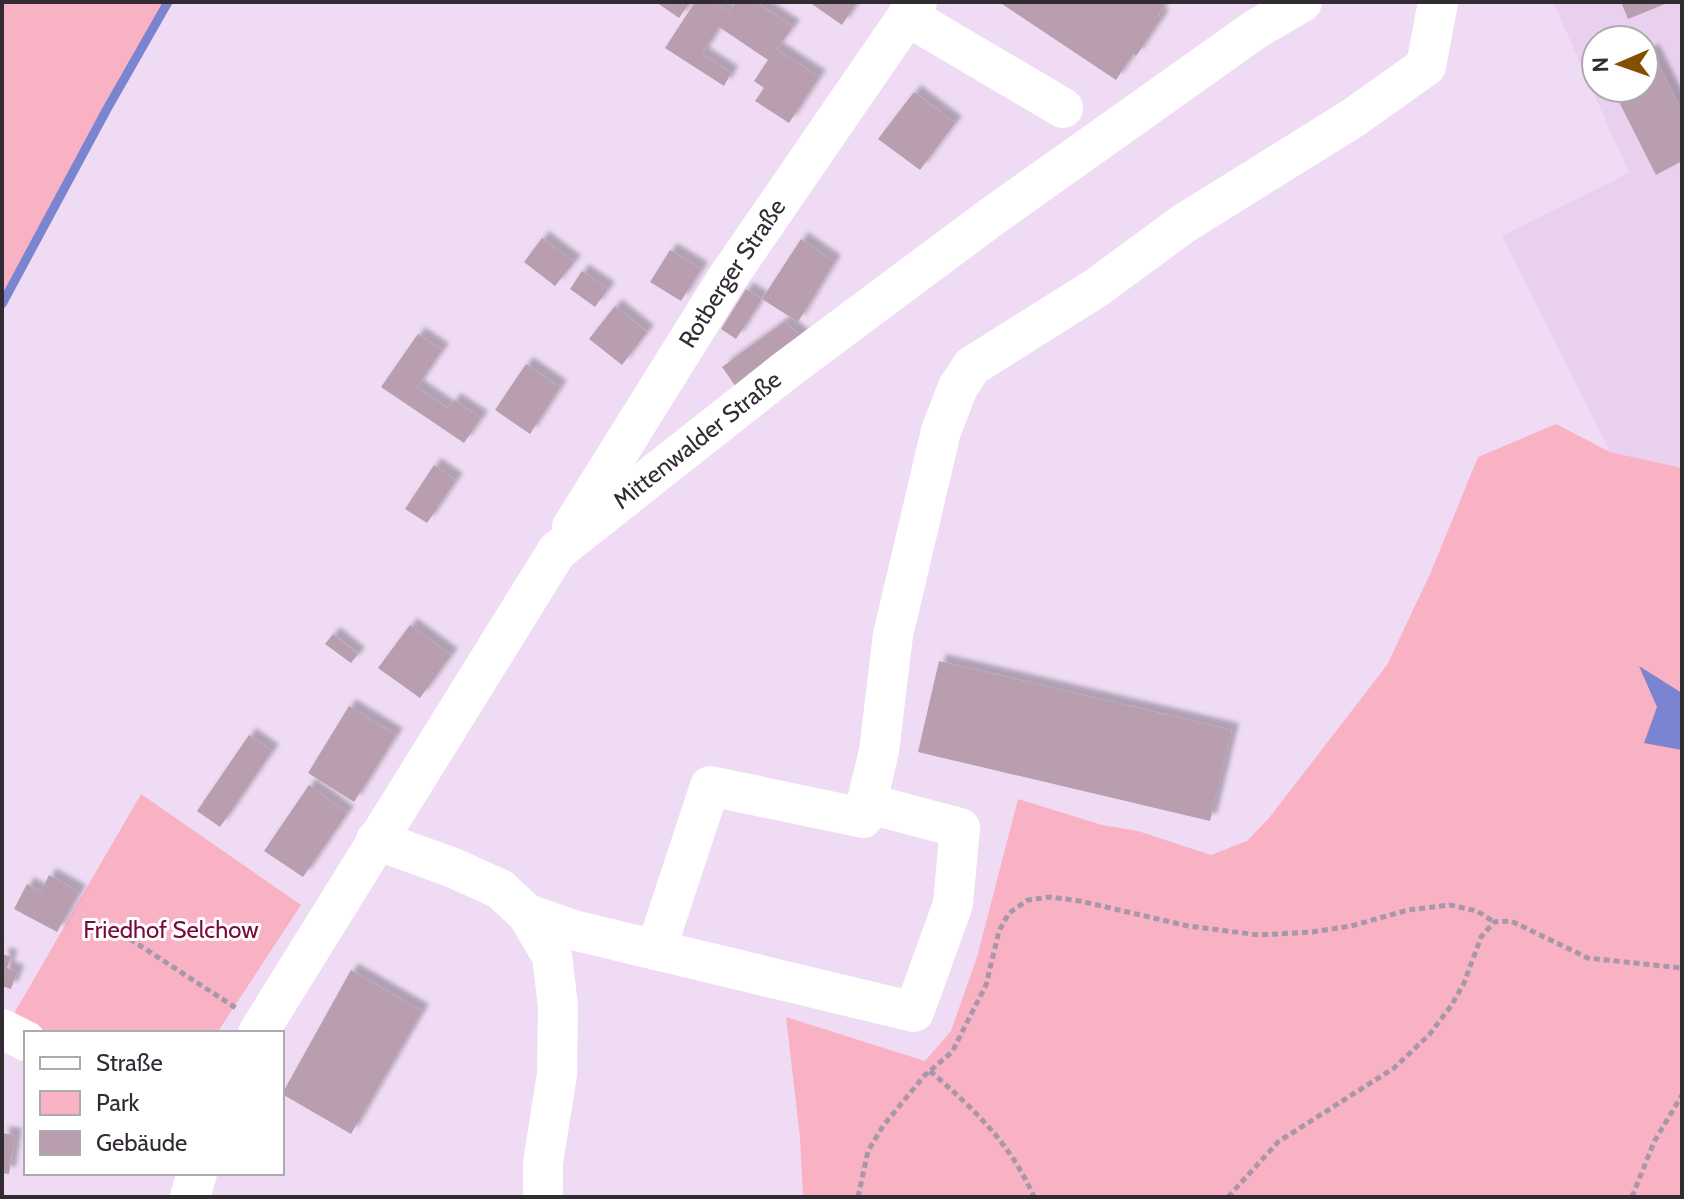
<svg xmlns="http://www.w3.org/2000/svg" width="1684" height="1199" font-family="Cabin,sans-serif">
<defs>
<filter id="shadow"><feDropShadow dx="7" dy="-7" stdDeviation="2" flood-color="#0004"/></filter>
</defs>
<rect width="100%" height="100%" fill="#efdcf4"/>
<path fill="#e8d0ee" fill-rule="evenodd" d="M 1553,2 L 1682,2 L 1682,468 L 1610,452 L 1502,236 L 1629,173 ZM 1596,40 L 1644,40 L 1644,88 L 1596,88 Z"/>
<path fill="#f8b2c4" d="M 2,2 L 168,2 L 107,109 L 2,304 Z
M 1556,424 L 1610,452 L 1682,468 L 1682,1197 L 803,1197 L 800,1138 L 786,1017 L 925,1061 L 951,1031 L 977,957 L 1018,799 L 1102,825 L 1138,831 L 1211,855 L 1247,841 L 1269,818 L 1387,665 L 1431,572 L 1478,457 Z
M 141,794 L 301,905 L 217,1033 L 44,1033 L 12,1017 Z"/>
<path fill="#7a84d0" d="M 1639,666 L 1682,693 L 1682,750 L 1644,743 L 1657,707 Z"/>
<g fill="none" stroke-linecap="round" stroke-linejoin="round">
<path stroke="#7a84d0" stroke-width="9" d="M 2,304 L 107,109 L 168,2"/>
</g>
<path fill="#b89eae" filter="url(#shadow)" d="M 656,2 L 690,2 L 679,18 Z
M 695,2 L 714,2 L 729,12 L 736,2 L 756,2 L 793,27 L 776,49 L 819,77 L 789,123 L 755,101 L 764,88 L 754,81 L 768,60 L 719,27 L 702,54 L 731,73 L 724,86 L 665,48 Z
M 809,2 L 857,2 L 842,25 Z
M 999,2 L 1166,2 L 1158,15 L 1162,17 L 1136,56 L 1133,54 L 1116,80 Z
M 1621,2 L 1670,2 L 1628,19 Z
M 1652,51 L 1682,111 L 1682,161 L 1656,175 L 1612,88 L 1644,88 L 1644,55 Z
M 914,92 L 955,123 L 920,170 L 878,139 Z
M 542,238 L 574,262 L 555,286 L 524,262 Z
M 801,239 L 834,262 L 798,322 L 762,299 Z
M 670,250 L 701,269 L 681,301 L 650,282 Z
M 582,271 L 608,289 L 595,307 L 570,289 Z
M 746,289 L 762,299 L 736,339 L 721,329 Z
M 615,306 L 647,332 L 622,365 L 589,339 Z
M 784,322 L 804,338 L 736,387 L 722,367 Z
M 418,334 L 442,350 L 417,387 L 448,408 L 454,400 L 481,418 L 464,443 L 381,387 Z
M 526,364 L 560,387 L 530,434 L 495,410 Z
M 434,465 L 456,480 L 427,523 L 405,509 Z
M 410,625 L 451,655 L 420,698 L 378,668 Z
M 333,634 L 358,654 L 351,663 L 325,644 Z
M 939,661 L 1232,730 L 1210,821 L 918,752 Z
M 349,706 L 396,735 L 354,802 L 308,773 Z
M 249,735 L 272,751 L 220,827 L 197,811 Z
M 309,785 L 347,813 L 303,877 L 264,851 Z
M 49,875 L 79,892 L 57,932 L 14,909 L 27,884 L 41,892 Z
M 2,954 L 11,957 L 7,968 L 17,972 L 11,989 L 2,986 Z
M 351,970 L 422,1011 L 351,1134 L 282,1094 Z
M 2,1133 L 15,1135 L 9,1174 L 2,1173 Z"/>
<g fill="none" stroke-linecap="round" stroke-linejoin="round">
<path stroke="#a697a9" stroke-width="5" stroke-dasharray="6 4" stroke-linecap="butt" d="M 113,928 L 236,1008
M 930,1071 C 973,1108 1011,1144 1034,1197
M 858,1197 L 868,1151 L 883,1126 L 924,1076 L 952,1052 L 986,985 L 999,931 L 1009,913 L 1028,900 L 1050,897 L 1080,901 L 1188,926 L 1259,935 L 1312,932 L 1351,926 L 1408,910 L 1450,905 L 1477,911 L 1494,922
M 1228,1197 L 1278,1142 L 1394,1068 L 1429,1035 L 1451,1006 L 1464,983 L 1481,937 L 1494,922 L 1511,921 L 1588,958 L 1682,968
M 1632,1197 L 1654,1142 L 1682,1095"/>
<g stroke="#fff" stroke-width="40">
<path d="M 907,16 L 1063,108"/>
<path id="s1" d="M 572,527 L 726,280 L 917,2"/>
<path d="M 376,840 L 451,867 L 500,889 L 527,914 L 552,956 L 558,1006 L 557,1074 L 543,1163 L 543,1197"/>
<path d="M 527,914 L 573,930 L 914,1012 L 953,904 L 960,828 L 866,803"/>
<path d="M 656,950 L 710,786 L 863,818 L 879,751 L 893,635 L 941,431 L 958,387 L 972,366 L 1096,288 L 1183,224 L 1353,118 L 1426,66 L 1438,2"/>
<path d="M 2,1029 L 26,1041"/>
<path id="s2" d="M 258,1033 L 557,551 L 786,370 L 990,218 L 1256,29 L 1302,2"/>
<path d="M 190,1197 L 197,1173"/>
</g>
</g>
<g text-anchor="middle" stroke-width="6" stroke-linejoin="round" paint-order="stroke">
<g font-size="24" fill="#322b34" stroke="#fff">
<text dy="8" stroke="none"><textPath href="#s1" startOffset="300">Rotberger Straße</textPath></text>
<text dy="8" stroke="none"><textPath href="#s2" startOffset="746">Mittenwalder Straße</textPath></text>
</g>
<g font-size="24" fill="#78093b" stroke="#fff">
<text x="171" y="938">Friedhof Selchow</text>
</g>
</g>
<rect width="1684" height="1199" fill="none" stroke="#322b34" stroke-width="8"/>
<rect x="24" y="1031" width="260" height="144" fill="#ffffff" stroke="#adaaae" stroke-width="2"/>
<rect x="40" y="1057" width="40" height="12" fill="#ffffff" stroke="#adaaae" stroke-width="2"/>
<text x="96" y="1071" font-size="24" fill="#322b34">Straße</text>
<rect x="40" y="1091" width="40" height="24" fill="#f8b2c4" stroke="#adaaae" stroke-width="2"/>
<text x="96" y="1111" font-size="24" fill="#322b34">Park</text>
<rect x="40" y="1131" width="40" height="24" fill="#b89eae" stroke="#adaaae" stroke-width="2"/>
<text x="96" y="1151" font-size="24" fill="#322b34">Gebäude</text>
<g transform="translate(1620 64) rotate(268)"><circle r="38" fill="#ffffff" stroke="#adaaae" stroke-width="2"/>
<path d="M0-6L14 30L0 20L-14 30Z" fill="#854f00"/>
<text y="-12" font-size="22" font-weight="bold" text-anchor="middle" fill="#322b34">N</text>
</g>
</svg>
